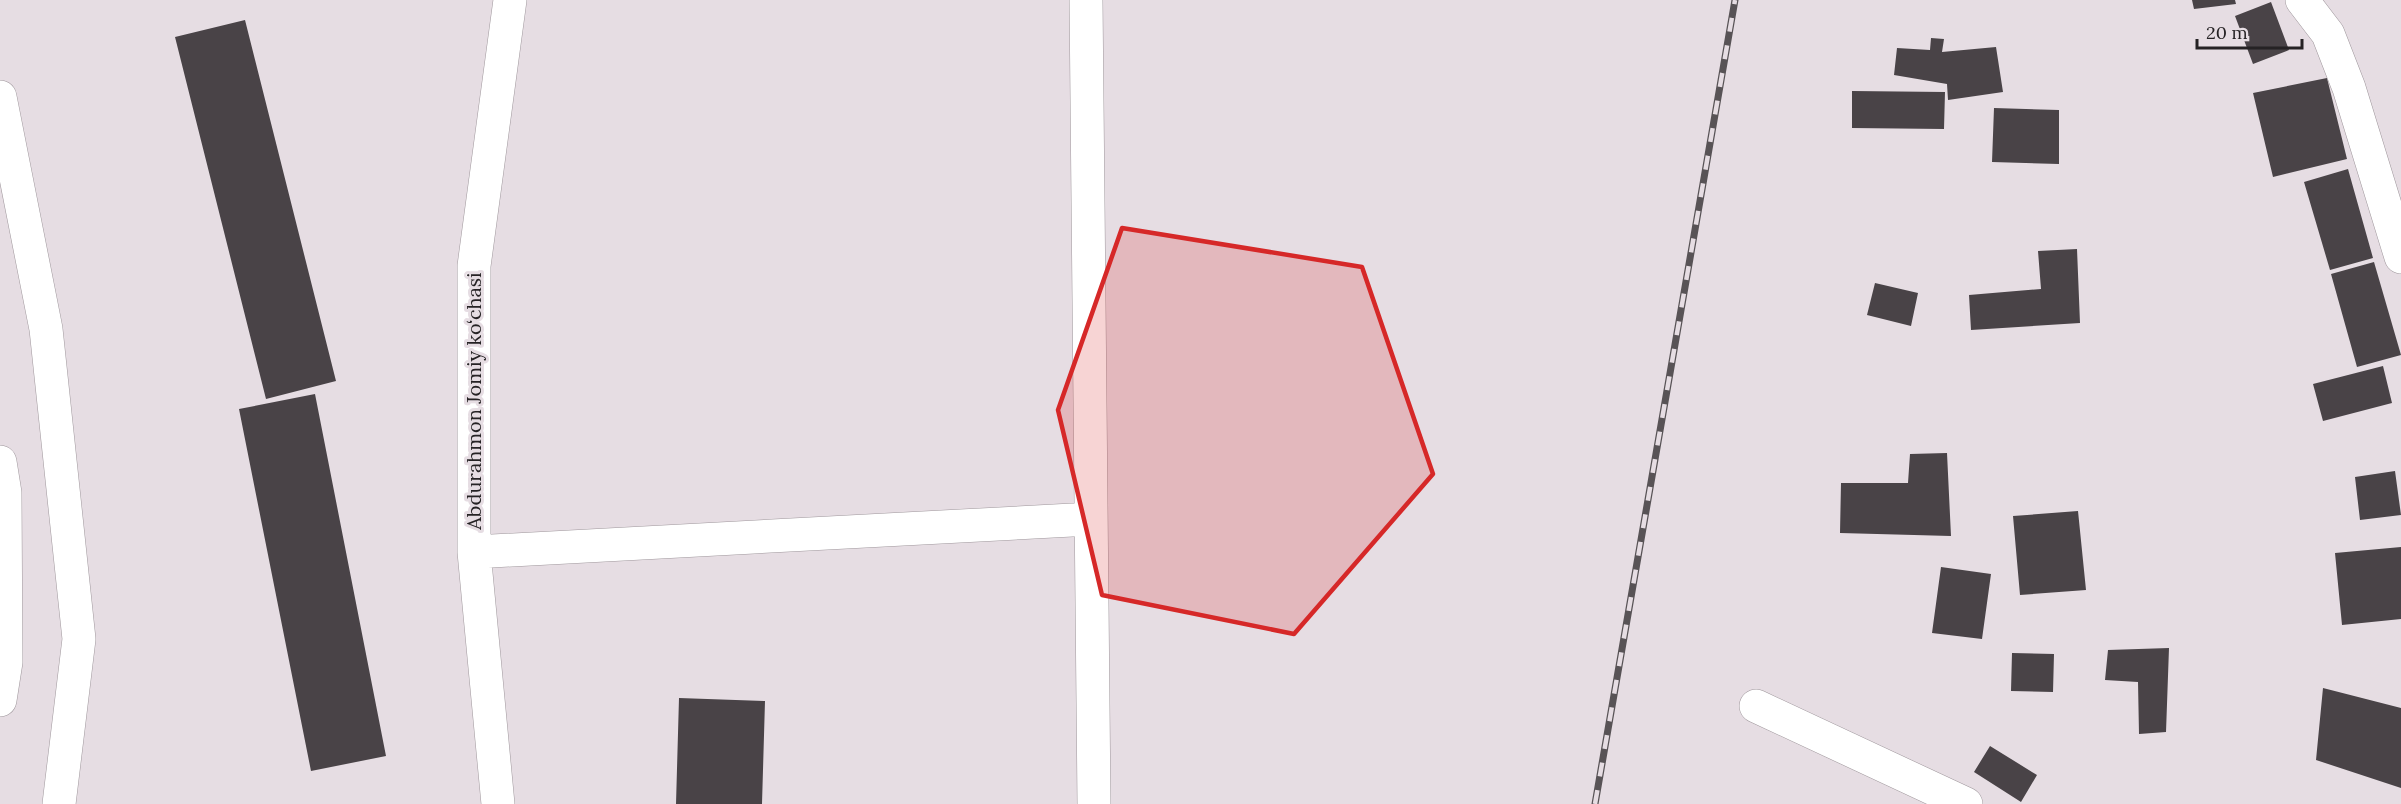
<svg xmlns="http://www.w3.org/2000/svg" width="2401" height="804" font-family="Lora,serif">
<rect width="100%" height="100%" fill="#e6dde3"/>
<path fill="#494347" d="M 2192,0 L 2235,0 L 2236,4 L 2194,9 Z
M 2271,2 L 2289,50 L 2253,64 L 2235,16 Z
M 245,20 L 336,381 L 266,399 L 175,37 Z
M 1931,38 L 1944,39 L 1942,52 L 1996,47 L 2003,92 L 1948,100 L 1947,84 L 1894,75 L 1897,48 L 1930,50 Z
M 2327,78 L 2347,159 L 2273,177 L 2253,93 Z
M 1852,91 L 1945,92 L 1944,129 L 1852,128 Z
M 1994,108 L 2059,110 L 2059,164 L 1992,162 Z
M 2348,169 L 2373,258 L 2330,270 L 2304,182 Z
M 2077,249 L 2080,323 L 1971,330 L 1969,295 L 2041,289 L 2038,251 Z
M 2374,262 L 2401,355 L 2357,367 L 2331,274 Z
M 1875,283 L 1918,293 L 1911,326 L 1867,315 Z
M 2383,366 L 2392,403 L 2323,421 L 2313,384 Z
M 315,394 L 386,756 L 311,771 L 239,409 Z
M 1947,453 L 1951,536 L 1840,533 L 1841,483 L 1908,483 L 1910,454 Z
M 2395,471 L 2401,515 L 2360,520 L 2355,477 Z
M 2078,511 L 2086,590 L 2020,595 L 2013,516 Z
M 2401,547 L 2401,619 L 2342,625 L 2335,553 Z
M 1941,567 L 1991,574 L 1982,639 L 1932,633 Z
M 2169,648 L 2166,732 L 2139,734 L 2138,682 L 2105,680 L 2108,650 Z
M 2012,653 L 2054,654 L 2053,692 L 2011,691 Z
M 2323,688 L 2401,708 L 2401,788 L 2316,760 Z
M 679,698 L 765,701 L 762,804 L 676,804 Z
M 1990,746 L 2037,775 L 2021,802 L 1974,772 Z"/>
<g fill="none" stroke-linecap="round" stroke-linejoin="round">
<defs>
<path id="street" d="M 1086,0 L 1094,804
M 2302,0 L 2328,34 L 2349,88 L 2401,257
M 474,552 L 1091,519
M 1756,706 L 1966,804
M 498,804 L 474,552 L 474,266 L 510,0"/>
<path id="secondary" d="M 0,97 L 46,329 L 79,639 L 59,804
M 0,462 L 5,493 L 6,662 L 0,700"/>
</defs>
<use href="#street" stroke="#9f979c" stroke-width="34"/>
<use href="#secondary" stroke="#9f979c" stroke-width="34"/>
<use href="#street" stroke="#fff" stroke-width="33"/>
<use href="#secondary" stroke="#fff" stroke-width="33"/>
<defs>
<path id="rail" d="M 1595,804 L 1735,0"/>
</defs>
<use href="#rail" stroke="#585356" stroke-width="7"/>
<use href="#rail" stroke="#e6dde3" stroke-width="4.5" stroke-dasharray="14" stroke-linecap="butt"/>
</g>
<path fill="#d62828" fill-opacity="0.2" stroke="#d62828" stroke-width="4.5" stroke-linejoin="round" d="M 1122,228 L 1362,267 L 1433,474 L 1294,634 L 1102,595 L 1058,410 Z"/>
<g text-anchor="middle" stroke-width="6" stroke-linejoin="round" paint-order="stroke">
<g font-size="20" fill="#252224" stroke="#e6dde3">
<text transform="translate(474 401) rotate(-90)" y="7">Abdurahmon Jomiy ko‘chasi</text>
</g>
</g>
<path d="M2197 39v9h105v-9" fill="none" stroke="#252224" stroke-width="3"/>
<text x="2206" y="39" font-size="18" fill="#252224" stroke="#e6dde3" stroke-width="4.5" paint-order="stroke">20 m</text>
</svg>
